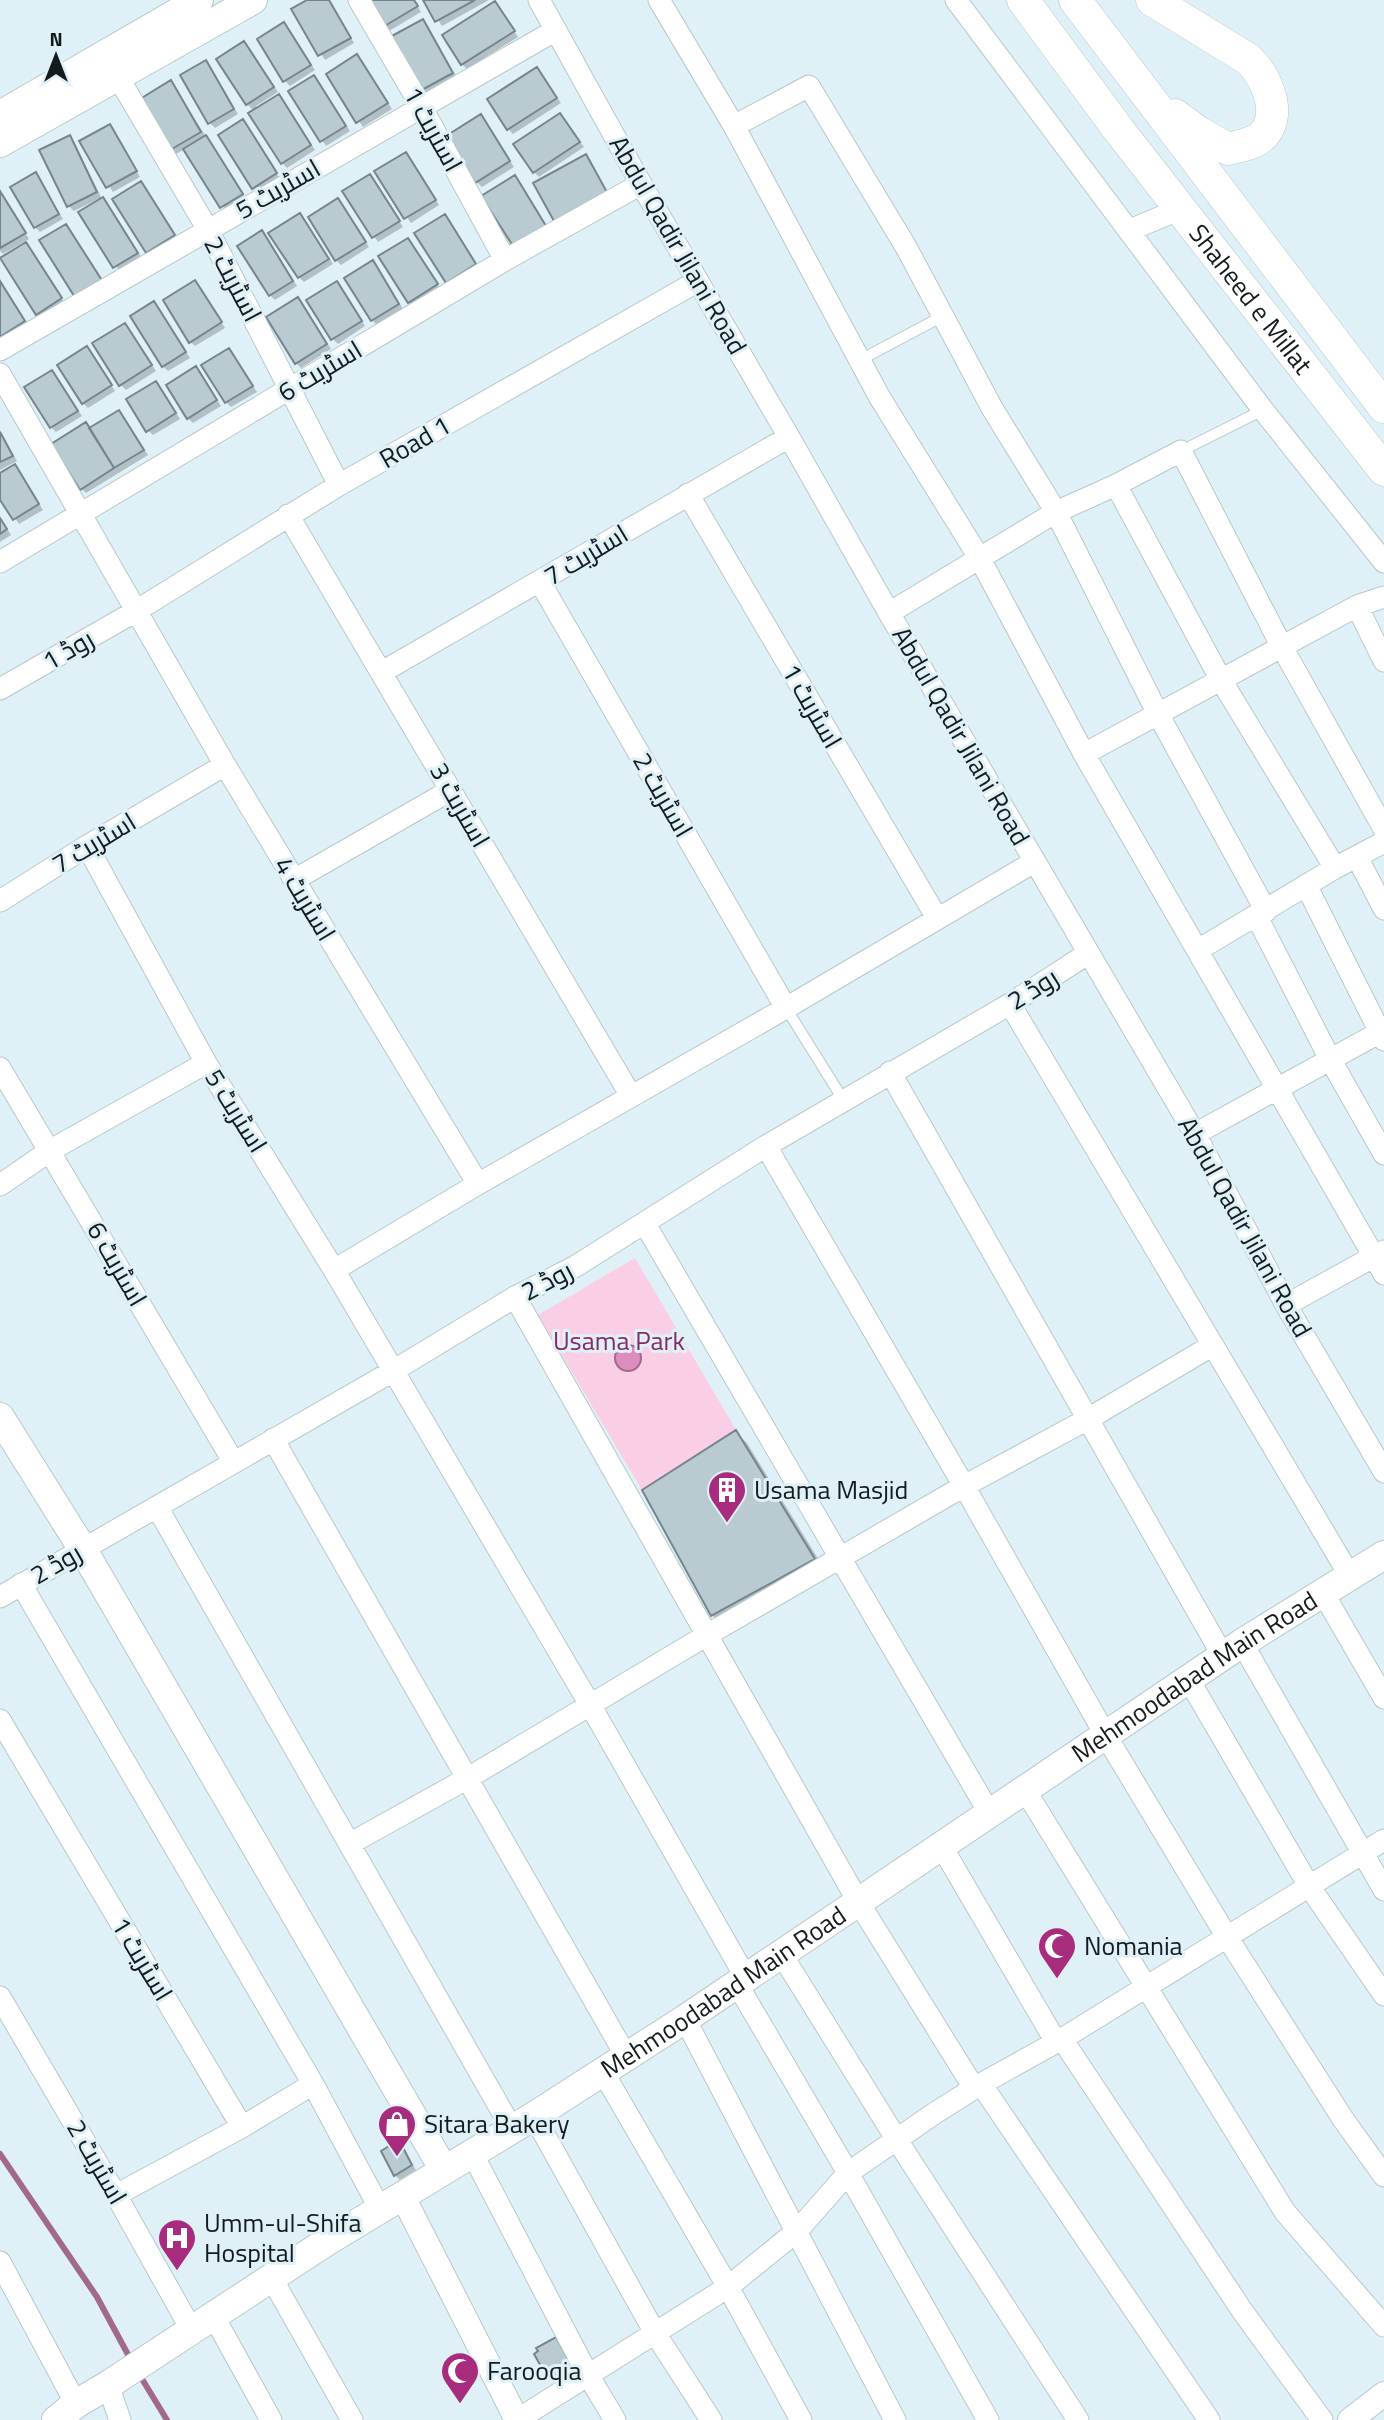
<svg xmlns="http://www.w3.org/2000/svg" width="1384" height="2420" font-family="'Titillium Web',Cairo,sans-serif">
<rect width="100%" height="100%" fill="#dff0f7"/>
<path fill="#facfe6" d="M 635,1258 L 736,1430 L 642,1490 L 538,1315 Z"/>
<path fill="#dd8cbb" stroke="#a16a8c" stroke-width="2" d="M615 1358a13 13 0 1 1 26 0a13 13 0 1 1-26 0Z"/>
<path fill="#0003" d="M 311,0 L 329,0 L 354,43 L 325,60 L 294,10 Z
M 369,0 L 414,0 L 421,12 L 389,31 Z
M 425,0 L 489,0 L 442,26 Z
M 495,3 L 518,37 L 467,69 L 462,64 Z
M 423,21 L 428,26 L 457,78 L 426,95 L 421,90 Z
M 284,24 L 315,70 L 290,86 L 285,81 Z
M 244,43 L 278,92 L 256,106 L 258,109 L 279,96 L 315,150 L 287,168 L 282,163 L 254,111 L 247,104 Z
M 206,62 L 238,114 L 215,128 L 210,123 Z
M 362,62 L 392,109 L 363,127 L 328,75 Z
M 537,69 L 561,103 L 513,134 L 508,129 Z
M 314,77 L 350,131 L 326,146 L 290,92 Z
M 171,83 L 247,199 L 227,212 L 185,149 L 176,154 L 171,149 Z
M 560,115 L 584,147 L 539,177 L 534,172 Z
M 481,117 L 514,167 L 482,187 L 477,182 Z
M 110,126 L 140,177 L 113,192 L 82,142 Z
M 247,127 L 280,179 L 258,193 L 253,188 Z
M 69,137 L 74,142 L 102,199 L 142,258 L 120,272 L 81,213 L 101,200 L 100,198 L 74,211 L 68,205 Z
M 586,156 L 612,200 L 535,184 Z
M 410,159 L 439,205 L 411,223 L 377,172 Z
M 35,175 L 63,219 L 40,232 L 35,227 Z
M 374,181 L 403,227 L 378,242 L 344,192 Z
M 145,188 L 178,240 L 153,256 L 148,252 Z
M 0,192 L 29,239 L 3,254 L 0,251 Z
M 343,206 L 369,247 L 341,265 L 336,260 Z
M 300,215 L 333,264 L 304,282 L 299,277 Z
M 266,238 L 297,286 L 275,300 L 270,295 Z
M 408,240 L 441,290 L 414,307 L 409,302 Z
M 24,243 L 31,250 L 65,304 L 42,319 L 37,314 Z
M 377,268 L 403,309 L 377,325 L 372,320 Z
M 0,281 L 29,326 L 0,338 Z
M 195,282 L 225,328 L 195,346 L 190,341 Z
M 341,288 L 365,326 L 338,344 L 333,339 Z
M 298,299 L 331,349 L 301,368 L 296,363 Z
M 158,308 L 190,358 L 168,371 L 163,366 Z
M 125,325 L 156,371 L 126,390 L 121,385 Z
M 87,348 L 115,391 L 88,408 L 83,403 Z
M 229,350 L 257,392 L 231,407 L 226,402 Z
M 196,368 L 221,406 L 193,423 L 188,418 Z
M 52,372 L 82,416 L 56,432 L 51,427 Z
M 160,388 L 180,419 L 153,435 L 148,430 Z
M 119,412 L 148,455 L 86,493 L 81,488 L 91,430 Z
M 0,430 L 17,461 L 0,470 Z
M 19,472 L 43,510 L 19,524 L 0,496 L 0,476 Z
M 0,518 L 11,535 L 0,542 Z
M 736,1433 L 747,1443 L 825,1570 L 723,1626 L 712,1615 Z
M 399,2142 L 416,2170 L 400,2180 L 395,2175 Z
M 555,2339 L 575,2371 L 554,2383 L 549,2378 Z"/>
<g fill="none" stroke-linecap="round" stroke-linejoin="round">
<path stroke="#a16a8c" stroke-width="6" d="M 0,2154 L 97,2297 L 132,2362
M 139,2374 L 167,2420"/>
</g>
<path fill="#b9cad1" stroke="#75858b" stroke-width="2" d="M 307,0 L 329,0 L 351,38 L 318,56 L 291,9 Z
M 366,0 L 414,0 L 418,6 L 383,27 Z
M 423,0 L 475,0 L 435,22 Z
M 495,1 L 515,31 L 461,65 L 442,35 Z
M 423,19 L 453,73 L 420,91 L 390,37 Z
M 284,22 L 311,65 L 283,82 L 257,39 Z
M 244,41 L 274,87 L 246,105 L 216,59 Z
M 357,54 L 388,103 L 356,123 L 326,74 Z
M 206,60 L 234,109 L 208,124 L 180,75 Z
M 537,67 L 557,98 L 507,130 L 487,99 Z
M 314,75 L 346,126 L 320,142 L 288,91 Z
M 171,80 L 201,132 L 170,150 L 140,99 Z
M 279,94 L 311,145 L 281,164 L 248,113 Z
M 560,113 L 580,142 L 533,173 L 513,144 Z
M 481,114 L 510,161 L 475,183 L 446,136 Z
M 243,119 L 277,173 L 252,189 L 218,135 Z
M 110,124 L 137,171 L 106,188 L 79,141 Z
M 70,135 L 97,192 L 67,207 L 39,150 Z
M 206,135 L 243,194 L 220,208 L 183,149 Z
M 406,152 L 436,200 L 404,219 L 374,171 Z
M 586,154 L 608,194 L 555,223 L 533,183 Z
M 36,172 L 59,214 L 34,228 L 10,187 Z
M 370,174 L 400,221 L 372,238 L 342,191 Z
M 515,175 L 546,226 L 513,246 L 481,196 Z
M 141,181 L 175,235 L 146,253 L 112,199 Z
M 0,191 L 26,233 L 0,248 Z
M 103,197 L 138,253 L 113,268 L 78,212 Z
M 338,198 L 366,242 L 335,261 L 308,217 Z
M 300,213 L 329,259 L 298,278 L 268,233 Z
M 445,214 L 476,264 L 446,283 L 414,233 Z
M 66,224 L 103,282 L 76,299 L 39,240 Z
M 262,230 L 293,281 L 269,296 L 237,246 Z
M 408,238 L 438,284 L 408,303 L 378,256 Z
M 26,242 L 62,298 L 36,315 L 0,258 Z
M 373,260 L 399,304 L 371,321 L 344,278 Z
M 195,280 L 222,322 L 189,343 L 163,300 Z
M 0,281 L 25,321 L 0,337 Z
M 337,281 L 362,321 L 331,340 L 306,300 Z
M 298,297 L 327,344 L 295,364 L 266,317 Z
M 154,301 L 186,352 L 162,367 L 130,316 Z
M 125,323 L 152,365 L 119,386 L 92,343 Z
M 87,346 L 112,385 L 82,404 L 57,365 Z
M 229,348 L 253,386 L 225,403 L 201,365 Z
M 196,366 L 217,400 L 187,419 L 166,385 Z
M 52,370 L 78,411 L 50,428 L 24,387 Z
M 156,381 L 176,413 L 146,432 L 126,399 Z
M 119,410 L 144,450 L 114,468 L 89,428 Z
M 86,422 L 114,468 L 80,490 L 51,444 Z
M 0,432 L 13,456 L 0,462 Z
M 15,464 L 39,504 L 13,520 L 0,500 L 0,473 Z
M 0,518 L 7,529 L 0,534 Z
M 736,1430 L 815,1559 L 711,1616 L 642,1490 Z
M 399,2140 L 412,2165 L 394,2176 L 381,2151 Z
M 556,2337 L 572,2366 L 548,2379 L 534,2354 L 538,2351 L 536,2348 Z"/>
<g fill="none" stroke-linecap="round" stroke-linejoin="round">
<defs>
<path id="service" d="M 860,360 L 943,316
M 1181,451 L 1263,410
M 786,1008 L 844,1101"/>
<path id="minor" d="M 359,0 L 421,106 L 505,260
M 539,0 L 641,184 L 789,437 L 889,613 L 1195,1134 L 1286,1305 L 1384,1472
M 659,0 L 734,126 L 880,398 L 980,559 L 1084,754 L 1384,1274
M 956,0 L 1263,410 L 1384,562
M 118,77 L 208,230 L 339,485
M 734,126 L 809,86 L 906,247 L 992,408 L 1056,512 L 1158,714 L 1266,911
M 1130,230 L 1180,209
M 0,350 L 556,30
M 0,374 L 225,765 L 478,1184
M 1116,485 L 1221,680 L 1335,868
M 688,494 L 937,918
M 288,515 L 631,1096
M 0,562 L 505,260 L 641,184
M 540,582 L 786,1008
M 1357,606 L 1384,661
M 889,613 L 1056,512 L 1116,485 L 1181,451 L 1282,647 L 1384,829
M 382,672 L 789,437
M 0,689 L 136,611 L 339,485 L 698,281
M 1084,754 L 1357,606 L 1384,597
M 87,846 L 206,1063 L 334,1270 L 589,1703 L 746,1978
M 1357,857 L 1384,909
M 294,880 L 451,790
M 1306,885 L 1384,1040
M 0,901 L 87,846 L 225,765
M 1257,917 L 1330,1059 L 1384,1154
M 1198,950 L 1335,868 L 1384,842
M 1010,1004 L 1350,1576
M 0,1068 L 233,1461
M 890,1072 L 1223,1656
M 1195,1134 L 1384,1030
M 766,1146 L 964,1486 L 1106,1736 L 1227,1937 L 1343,2119 L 1384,2176
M 0,1185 L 51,1150 L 206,1063
M 645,1224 L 990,1814
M 334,1270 L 478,1184 L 786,1008 L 1034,862
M 515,1297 L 859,1903 L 974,2088
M 1286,1305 L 1384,1251
M 273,1439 L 626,2056
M 157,1507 L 512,2129
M 21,1584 L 313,2084 L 380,2209
M 1323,1593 L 1384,1698
M 0,1597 L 393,1371 L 515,1297 L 576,1266 L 766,1146 L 1010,1004 L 1087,954
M 1242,1643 L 1384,1890
M 1189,1680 L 1309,1886 L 1384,1995
M 0,1720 L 242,2127
M 1025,1790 L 1285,2212 L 1384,2326
M 351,1843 L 468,1778 L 707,1635 L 964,1486 L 1088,1419 L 1213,1345
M 942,1847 L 1056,2042
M 782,1955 L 897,2140 L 1078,2420
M 737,1984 L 848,2173 L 988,2420
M 0,1997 L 116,2195 L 191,2329
M 685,2019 L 895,2420
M 1062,2039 L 1243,2312 L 1322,2420
M 603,2072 L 728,2287 L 801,2420
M 981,2084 L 1209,2420
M 534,2116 L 655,2333 L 711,2420
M 472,2153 L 588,2375 L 615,2420
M 116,2195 L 242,2127 L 313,2084
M 0,2262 L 76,2404
M 271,2277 L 352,2420
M 213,2315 L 271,2420
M 108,2385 L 120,2420
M 517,2420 L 728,2287 L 797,2231 L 848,2173 L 935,2113 L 981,2084 L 1062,2039 L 1384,1840"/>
<path id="tertiary" d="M 403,2197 L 517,2420
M 1350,2420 L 1384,2394"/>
<g id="secondary">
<path d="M 0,115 L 199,0"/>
<path d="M 0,143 L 253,0"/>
<path d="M 0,1417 L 82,1548 L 444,2170"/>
<path id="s1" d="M 56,2420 L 76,2404 L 108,2385 L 326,2242 L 534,2116 L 685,2019 L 1242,1643 L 1384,1555"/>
</g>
<g id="primary">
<path id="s2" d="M 1023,0 L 1118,129 L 1384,470"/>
<path d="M 1075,0 L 1384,407"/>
<path d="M 1152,0 L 1248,59 C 1265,75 1283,112 1264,134 C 1256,144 1239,146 1228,149 L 1198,132 L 1175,115"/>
</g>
</defs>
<use href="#service" stroke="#b6c8ce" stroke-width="12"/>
<use href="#minor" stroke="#b6c8ce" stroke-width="23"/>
<use href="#tertiary" stroke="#b6c8ce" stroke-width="26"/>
<use href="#secondary" stroke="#b6c8ce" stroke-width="30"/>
<use href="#primary" stroke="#b6c8ce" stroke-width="33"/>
<use href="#service" stroke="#fff" stroke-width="10"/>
<use href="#minor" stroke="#fff" stroke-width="21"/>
<use href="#tertiary" stroke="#fff" stroke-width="24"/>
<use href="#secondary" stroke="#fff" stroke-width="28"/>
<use href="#primary" stroke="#fff" stroke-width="32"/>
</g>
<defs>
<symbol id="building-pin" viewBox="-11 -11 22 30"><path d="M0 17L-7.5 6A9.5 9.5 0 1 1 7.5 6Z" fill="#a72c7e" stroke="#dff0f7"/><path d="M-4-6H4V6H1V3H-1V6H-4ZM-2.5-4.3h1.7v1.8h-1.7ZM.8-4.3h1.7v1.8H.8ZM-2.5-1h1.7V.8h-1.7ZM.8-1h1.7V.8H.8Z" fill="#fff"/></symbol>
<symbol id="mosque-pin" viewBox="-11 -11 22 30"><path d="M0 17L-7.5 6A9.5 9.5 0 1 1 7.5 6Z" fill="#a72c7e" stroke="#dff0f7"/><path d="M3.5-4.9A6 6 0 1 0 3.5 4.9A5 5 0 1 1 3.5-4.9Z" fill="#fff"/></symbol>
<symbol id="shop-pin" viewBox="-11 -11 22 30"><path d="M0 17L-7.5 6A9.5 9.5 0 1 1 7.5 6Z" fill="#a72c7e" stroke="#dff0f7"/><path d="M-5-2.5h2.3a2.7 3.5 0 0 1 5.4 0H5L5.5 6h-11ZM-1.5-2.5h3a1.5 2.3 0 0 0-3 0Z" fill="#fff"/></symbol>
<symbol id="hospital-pin" viewBox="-11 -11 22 30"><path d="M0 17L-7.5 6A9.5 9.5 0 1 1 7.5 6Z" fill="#a72c7e" stroke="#dff0f7"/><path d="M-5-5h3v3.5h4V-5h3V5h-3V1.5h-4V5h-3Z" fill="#fff"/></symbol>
</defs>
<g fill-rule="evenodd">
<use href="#building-pin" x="705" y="1468" width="44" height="60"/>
<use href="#mosque-pin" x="1035" y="1924" width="44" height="60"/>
<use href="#shop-pin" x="375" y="2102" width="44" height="60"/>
<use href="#hospital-pin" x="155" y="2216" width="44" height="60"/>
<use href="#mosque-pin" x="438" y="2349" width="44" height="60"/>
</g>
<g text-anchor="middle" stroke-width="6" stroke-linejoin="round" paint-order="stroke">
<g font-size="26" fill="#141b1d" stroke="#dff0f7">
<text transform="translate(433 129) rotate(61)" y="9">اسٹریٹ 1</text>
<text transform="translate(278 189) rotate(-30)" y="9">اسٹریٹ 5</text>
<text transform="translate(678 245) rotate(60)" y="9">Abdul Qadir Jilani Road</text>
<text transform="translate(233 279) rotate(62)" y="9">اسٹریٹ 2</text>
<text dy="9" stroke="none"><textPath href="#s2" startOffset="376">Shaheed e Millat</textPath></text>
<text transform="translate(320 371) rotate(-31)" y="9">اسٹریٹ 6</text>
<text transform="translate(415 442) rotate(-30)" y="9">Road 1</text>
<text transform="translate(586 555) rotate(-31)" y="9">اسٹریٹ 7</text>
<text transform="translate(68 650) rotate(-30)" y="9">روڈ 1</text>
<text transform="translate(812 706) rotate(60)" y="9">اسٹریٹ 1</text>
<text transform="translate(961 736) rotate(60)" y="9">Abdul Qadir Jilani Road</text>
<text transform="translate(663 795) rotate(60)" y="9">اسٹریٹ 2</text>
<text transform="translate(460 805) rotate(60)" y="9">اسٹریٹ 3</text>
<text transform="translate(94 843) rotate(-31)" y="9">اسٹریٹ 7</text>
<text transform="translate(305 899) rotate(59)" y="9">اسٹریٹ 4</text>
<text transform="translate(1033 989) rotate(-32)" y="9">روڈ 2</text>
<text transform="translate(236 1111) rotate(58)" y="9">اسٹریٹ 5</text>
<text transform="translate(1245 1227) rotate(61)" y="9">Abdul Qadir Jilani Road</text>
<text transform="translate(117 1264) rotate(60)" y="9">اسٹریٹ 6</text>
<text transform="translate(547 1281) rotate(-28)" y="9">روڈ 2</text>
<text transform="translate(56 1564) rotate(-30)" y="9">روڈ 2</text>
<text dy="9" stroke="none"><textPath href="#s1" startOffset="1360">Mehmoodabad Main Road</textPath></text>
<text transform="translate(142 1959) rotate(59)" y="9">اسٹریٹ 1</text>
<text dy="9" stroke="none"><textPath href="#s1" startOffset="793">Mehmoodabad Main Road</textPath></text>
<text transform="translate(97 2162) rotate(60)" y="9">اسٹریٹ 2</text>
</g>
<g font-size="26" fill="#882a67" stroke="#dff0f7">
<text x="619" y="1350">Usama Park</text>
</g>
<g font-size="26" fill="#141b1d" stroke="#dff0f7" text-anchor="start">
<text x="754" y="1499">Usama Masjid</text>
<text x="1084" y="1955">Nomania</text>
<text x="424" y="2133">Sitara Bakery</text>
<text x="204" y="2232">Umm-ul-Shifa<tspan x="204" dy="30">Hospital</tspan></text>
<text x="487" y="2380">Farooqia</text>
</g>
</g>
<g transform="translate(56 56)" stroke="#dff0f7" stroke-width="5" paint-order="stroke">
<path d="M0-5L12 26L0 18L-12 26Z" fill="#141b1d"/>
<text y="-10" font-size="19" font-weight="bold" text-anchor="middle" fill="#141b1d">N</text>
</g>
</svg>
